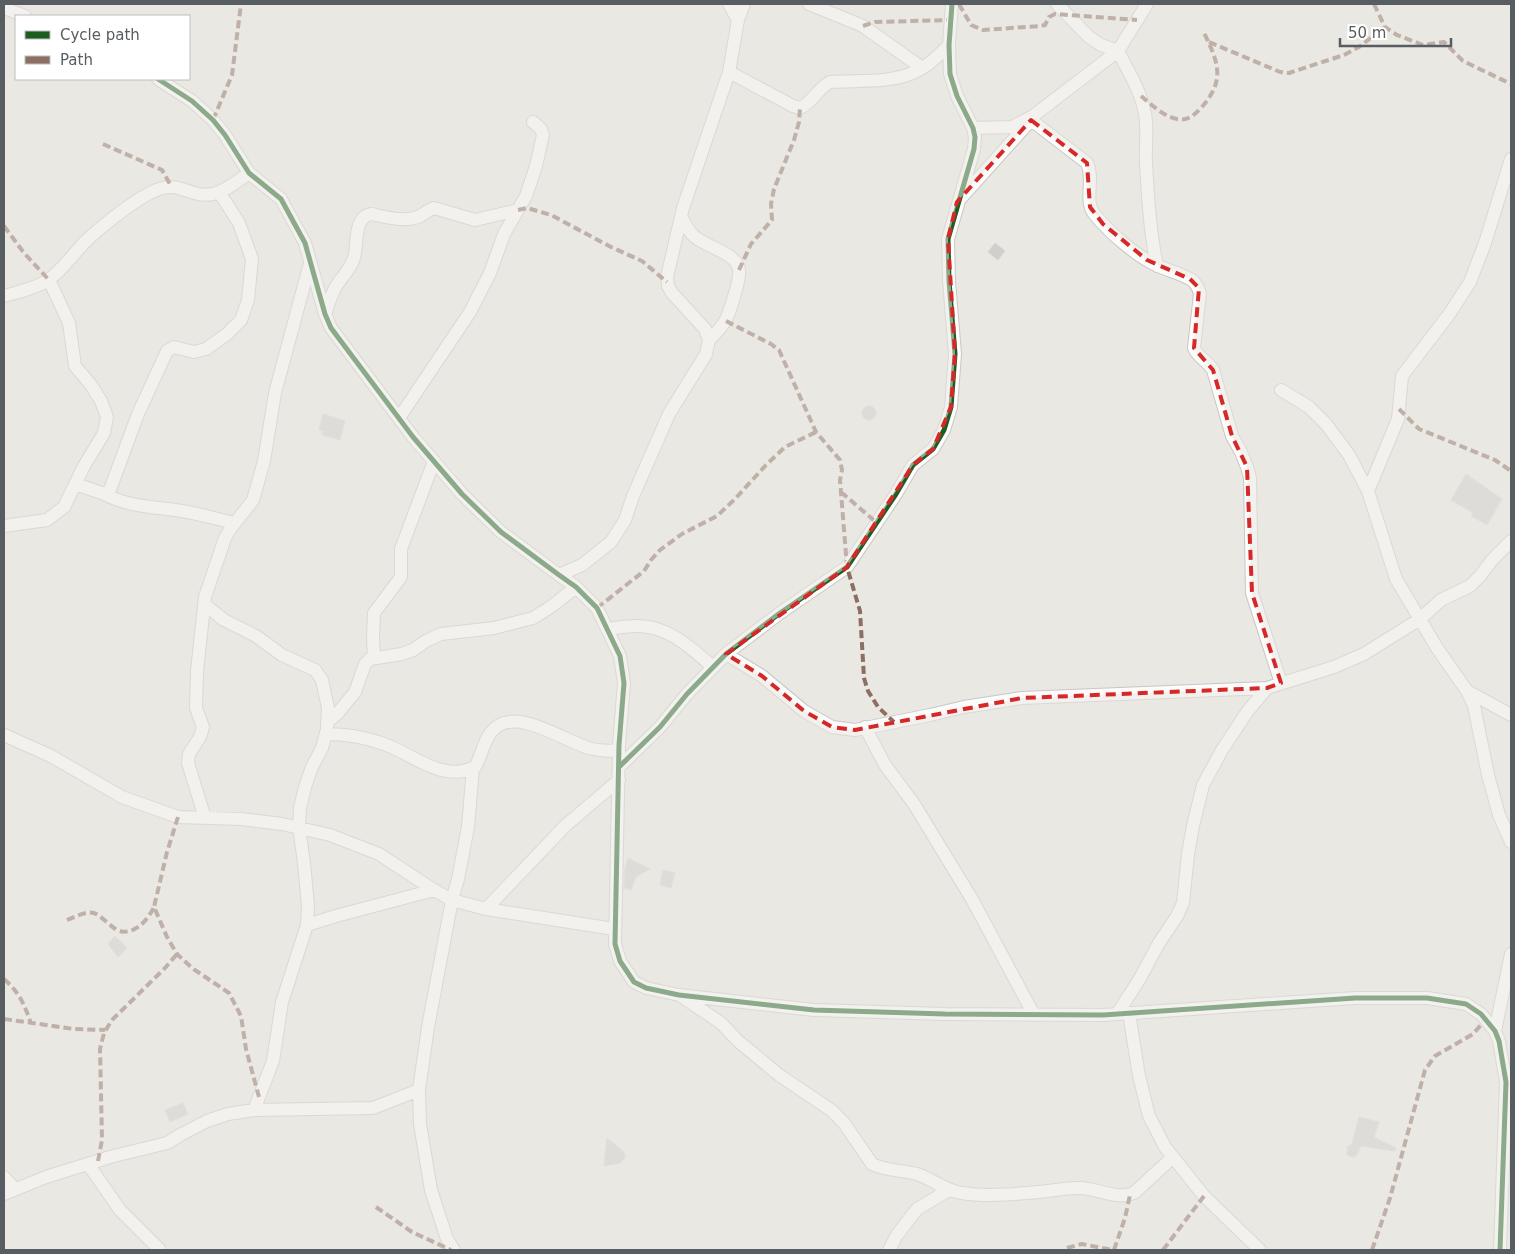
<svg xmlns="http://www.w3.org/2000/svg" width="1515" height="1254" font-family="'DejaVu Sans',sans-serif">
<rect width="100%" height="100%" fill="#eae8e2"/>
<path fill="#d1cfcc" stroke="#d9d6d2" d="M 995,243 L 1005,251 L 998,260 L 988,252 Z
M862 413a7 7 0 1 1 14 0a7 7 0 1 1-14 0Z
M 323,414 L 345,421 L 340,440 L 322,435 L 323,431 L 319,430 Z
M 1466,474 L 1502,499 L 1487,525 L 1471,516 L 1473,513 L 1451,500 Z
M 628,858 L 650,869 L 636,877 L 631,890 L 624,888 L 625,868 Z
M 663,870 L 675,873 L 671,888 L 660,885 Z
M 115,936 L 127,948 L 118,957 L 108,944 Z
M 183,1103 L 188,1114 L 170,1122 L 165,1110 Z
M 1359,1117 L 1379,1122 L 1374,1137 L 1396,1148 L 1395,1151 L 1361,1146 L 1356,1156 L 1353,1157 L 1347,1155 L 1347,1147 L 1352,1144 Z
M 607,1138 L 624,1152 L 625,1157 L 620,1163 L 604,1166 Z"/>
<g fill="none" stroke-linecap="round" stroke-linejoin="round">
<defs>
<path id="street" d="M 729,4 L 738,20
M 809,4 L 863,26 L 922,68
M 1057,4 L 1089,37 L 1101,45 L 1118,51 C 1128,71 1141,91 1145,114 C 1148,129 1145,147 1146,163 C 1148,198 1150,232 1157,266
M 4,8 L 25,16
M 729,72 L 793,106 L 800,108 C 813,102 818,88 830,82 C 859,80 893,84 919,70 C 931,64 940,54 949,45
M 158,79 L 192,101 L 213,120 L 225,135 L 249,173 L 281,199 L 305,243 L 325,314 L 331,328 L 413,437 L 462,494 L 501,532 L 559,575 L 576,587 L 597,608 L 620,656 L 624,683 L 619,745 L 615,944 L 620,961 L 634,982 L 646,988 L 679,995 L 814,1010 L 945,1014 L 1103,1015 L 1355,998 L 1427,998 L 1466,1004 L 1481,1014 L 1495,1031 L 1499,1041 L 1506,1082 L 1500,1250
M 1033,116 L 1031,120 L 1087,163 C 1095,180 1083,201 1095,215 C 1110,233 1136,256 1158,266 C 1169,271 1183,274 1193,281 C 1197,285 1199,289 1200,294 L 1194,348 C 1198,358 1208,361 1213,370 L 1232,436 L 1241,452 L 1247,467 L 1250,478 L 1252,593 L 1281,683
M 973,128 L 1012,127 L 1033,116 L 1118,51 L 1147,4
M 961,198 L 1031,120
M 681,217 C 685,223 688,231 694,236 C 705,247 738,253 739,270 C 740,278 737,286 735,293 C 728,317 727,323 709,340
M 4,296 C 19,292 33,289 47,281 C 62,271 76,250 89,238 C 107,222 127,206 148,194 C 180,176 186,199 213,194 C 226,191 239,180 249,173
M 325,314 C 328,305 331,296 335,288 C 341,278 350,270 354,258 C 358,245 353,217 371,214 C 386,217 405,223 420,216 C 425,213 428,210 434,208 L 475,220 L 518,210
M 1281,390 L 1309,407 L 1326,424 L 1349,455 L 1368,491 L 1396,579 L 1437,648 L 1467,691 L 1474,706 L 1488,775 L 1499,815 L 1511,842
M 399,418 L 470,312 L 490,273 L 504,234 L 526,196 L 536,166 L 543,135 L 541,129 L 533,122
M 75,484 L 108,495 L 138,414 L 167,351 L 174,347 L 194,352 L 206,349 L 227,334 L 241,320 L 248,300 L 252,259 L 239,223 L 219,192
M 1368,491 L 1398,419 L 1402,376 L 1450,313 L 1470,282 L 1485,243 L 1511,159
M 106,495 C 130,507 156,507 182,511 C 200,514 217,519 235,523
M 4,526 L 47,520 L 64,507 L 84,466 L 104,433 L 107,417 L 101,401 L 91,385 L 75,366 L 69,323 L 49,280
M 559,575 L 582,565 L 611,542 L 625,520 L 633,496 L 669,414 L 706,354 L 709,340 L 705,329 L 672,293 L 668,286 L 667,277 L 683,208 L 729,72 L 738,20 L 744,4
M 204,604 L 224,620 L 256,636 L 282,655 L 315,670 L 322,680 L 328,708 L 327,729 L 322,748 L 312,767 L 305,787 L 300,808 L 299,827 L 304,863 L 308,906 L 307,925 L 282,1002 L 273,1061 L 254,1110
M 607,629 C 616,628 626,626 635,626 C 666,624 691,648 713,667
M 726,654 L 762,676 L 804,711 L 832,727 L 855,730 L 930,715 L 964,707 L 1022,698 L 1267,688 L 1334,667 L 1364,654 L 1420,619 L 1441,600 L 1470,586 L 1480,576 L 1492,560 L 1511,541
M 374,658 L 373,638 L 374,613 L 401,577 L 401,549 L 434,461
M 1467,691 L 1511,715
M 327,722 L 337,714 L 355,692 L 365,664 L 370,659 L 402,654 L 413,650 L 426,641 L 441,634 L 494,628 L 533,618 L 552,606 L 576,587
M 865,727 L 885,765 L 914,804 L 973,901 L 1034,1015
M 326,734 C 345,734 365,737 384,744 C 413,754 442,783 475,767 C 483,754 483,739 494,729 C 518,706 566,743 592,749 C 601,751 610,751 619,750
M 4,735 L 51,756 L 122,797 L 178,817 L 241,819 L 282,824 L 330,835 L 379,854 L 434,890 L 452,900 L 486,909 L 614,929
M 619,767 L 660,727 L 687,694 L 726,654 L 780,613 L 847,567 L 896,494 L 913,465 L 933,449 L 944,430 L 951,407 L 955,354 L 949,281 L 948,239 L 974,149 L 975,137 L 973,128 L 957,96 L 950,74 L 949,45 L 952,4
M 205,818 L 188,763 L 189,754 L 200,737 L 203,727 L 196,708 L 197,671 L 205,597 L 225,538 L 231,528 L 253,500 L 264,461 L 275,393 L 310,263
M 486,909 L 565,826 L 619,780
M 307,925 L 336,916 L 434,890
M 681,996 L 721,1023 L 738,1041 L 779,1075 L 831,1110 L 844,1123 L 872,1164 C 886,1171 902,1170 917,1174 C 933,1179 945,1191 962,1193 C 987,1197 1015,1194 1039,1192 C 1054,1191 1067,1187 1081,1188 C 1099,1189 1117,1200 1134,1193 L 1173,1157
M 1129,1013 L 1139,1076 L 1149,1116 L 1165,1147 L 1204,1196 L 1260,1250
M 1117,1014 L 1139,980 L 1159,943 L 1177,916 L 1183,903 L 1188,854 L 1193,826 L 1203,785 L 1222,750 L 1247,712 L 1267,688
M 1495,1031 L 1511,954
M 88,1164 L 120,1210 L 160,1250
M 4,1177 L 15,1189
M 4,1194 L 46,1177 L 110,1157 L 167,1143 L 182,1134 L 207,1121 L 228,1114 L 254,1110 L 373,1108 L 419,1090
M 454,1250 L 447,1239 L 431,1190 L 420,1124 L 419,1090 L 428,1027 L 452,900 L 458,879 L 468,827 L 473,768
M 889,1250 L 897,1235 L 917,1209 L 949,1190"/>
</defs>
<use href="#street" stroke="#c7c7c6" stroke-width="14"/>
<use href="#street" stroke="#fcfcfb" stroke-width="12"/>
<path stroke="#8d6e63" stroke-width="4" stroke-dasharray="8 4" stroke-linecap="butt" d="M 959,4 L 971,25 L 983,30 L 1040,26 L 1045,25 L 1049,17 L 1055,14 L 1137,20
M 1374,4 L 1385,27 L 1397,35 L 1423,45 L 1444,42 L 1463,61 L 1511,84
M 863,26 L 875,22 L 951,20
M 1209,42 L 1280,72 L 1289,73 L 1344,55 L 1359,47 L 1385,27
M 1141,96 C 1152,105 1163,116 1177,119 C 1188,121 1193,116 1200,109 C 1226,81 1219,63 1203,31
M 213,120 L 232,75 L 241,4
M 103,144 L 162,170 L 171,186
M 518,210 L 527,208 L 551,215 L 611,247 L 642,261 L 667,282
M 4,226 L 24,253 L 49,280
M 739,270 L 751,244 L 772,220 L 771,204 L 774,189 L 794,140 L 799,122 L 800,108
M 726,321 L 771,344 L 779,350 L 816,432 L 840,460 L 842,470 L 840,480 L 847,567 L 860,611 L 864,678 L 868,691 L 878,707 L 894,722
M 1399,409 L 1419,429 L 1495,460 L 1511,471
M 841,492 L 877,523
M 597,608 L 644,571 L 651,560 L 660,550 L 682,534 L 717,516 L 735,499 L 766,465 L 785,447 L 816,432
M 178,817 L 167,852 L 154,907 L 167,937 L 177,954 L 192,968 L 229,993 L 241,1016 L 246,1049 L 259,1097
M 67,920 C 99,906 93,913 118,931 C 135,935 147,921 154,907
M 4,979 C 19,992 25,1005 31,1024
M 4,1019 L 74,1029 L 105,1030
M 98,1161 L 102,1140 L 100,1049 L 104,1033 L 112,1020 L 165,968 L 177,954
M 376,1207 L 412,1232 L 451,1250
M 1067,1248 L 1082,1244 L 1112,1250
M 1114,1250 L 1125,1218 L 1130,1195
M 1163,1250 L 1204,1196
M 1372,1250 L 1390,1198 L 1425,1070 L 1435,1056 L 1473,1034 L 1486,1019"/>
<defs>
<path id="cycleway" d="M 158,79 L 192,101 L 213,120 L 225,135 L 249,173 L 281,199 L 305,243 L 325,314 L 331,328 L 413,437 L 462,494 L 501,532 L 559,575 L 576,587 L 597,608 L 620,656 L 624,683 L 619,745 L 615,944 L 620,961 L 634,982 L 646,988 L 679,995 L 814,1010 L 945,1014 L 1103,1015 L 1355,998 L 1427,998 L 1466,1004 L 1481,1014 L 1495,1031 L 1499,1041 L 1506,1082 L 1500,1250
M 619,767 L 660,727 L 687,694 L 726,654 L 780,613 L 847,567 L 896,494 L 913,465 L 933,449 L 944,430 L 951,407 L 955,354 L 949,281 L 948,239 L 974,149 L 975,137 L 973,128 L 957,96 L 950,74 L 949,45 L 952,4"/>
</defs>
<use href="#cycleway" stroke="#fff" stroke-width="8"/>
<use href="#cycleway" stroke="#1b5e20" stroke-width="5"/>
</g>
<path d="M0 0H1515V1254H0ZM 1031,120 L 1087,163 L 1090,207 L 1103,224 L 1147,260 L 1190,279 L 1199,288 L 1194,348 L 1213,370 L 1232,436 L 1247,467 L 1252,593 L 1281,683 L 1267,688 L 1022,698 L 855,730 L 832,727 L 804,711 L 762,676 L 726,654 L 847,567 L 913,465 L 933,449 L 951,407 L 955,354 L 948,239 L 957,202 Z" fill="#eae8e2" fill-opacity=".55" fill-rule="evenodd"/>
<path fill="none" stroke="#d62828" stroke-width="4" stroke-dasharray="10 6" stroke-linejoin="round" d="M 1031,120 L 1087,163 L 1090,207 L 1103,224 L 1147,260 L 1190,279 L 1199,288 L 1194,348 L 1213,370 L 1232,436 L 1247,467 L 1252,593 L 1281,683 L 1267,688 L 1022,698 L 855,730 L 832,727 L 804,711 L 762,676 L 726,654 L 847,567 L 913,465 L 933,449 L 951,407 L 955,354 L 948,239 L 957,202 Z"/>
<rect width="1515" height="1254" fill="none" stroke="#585d61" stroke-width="10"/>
<rect x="15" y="15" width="175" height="65" fill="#ffffff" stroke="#bcbec0"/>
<rect x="25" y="31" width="25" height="8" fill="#1b5e20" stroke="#bcbec0"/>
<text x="60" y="40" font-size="15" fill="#585d61">Cycle path</text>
<rect x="25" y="56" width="25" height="8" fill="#8d6e63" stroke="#bcbec0"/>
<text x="60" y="65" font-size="15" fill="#585d61">Path</text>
<path d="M1340 38v8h111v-8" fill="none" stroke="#585d61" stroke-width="2.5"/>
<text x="1348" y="38" font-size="15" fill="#585d61" stroke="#ffffff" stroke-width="4" paint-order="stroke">50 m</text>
</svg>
